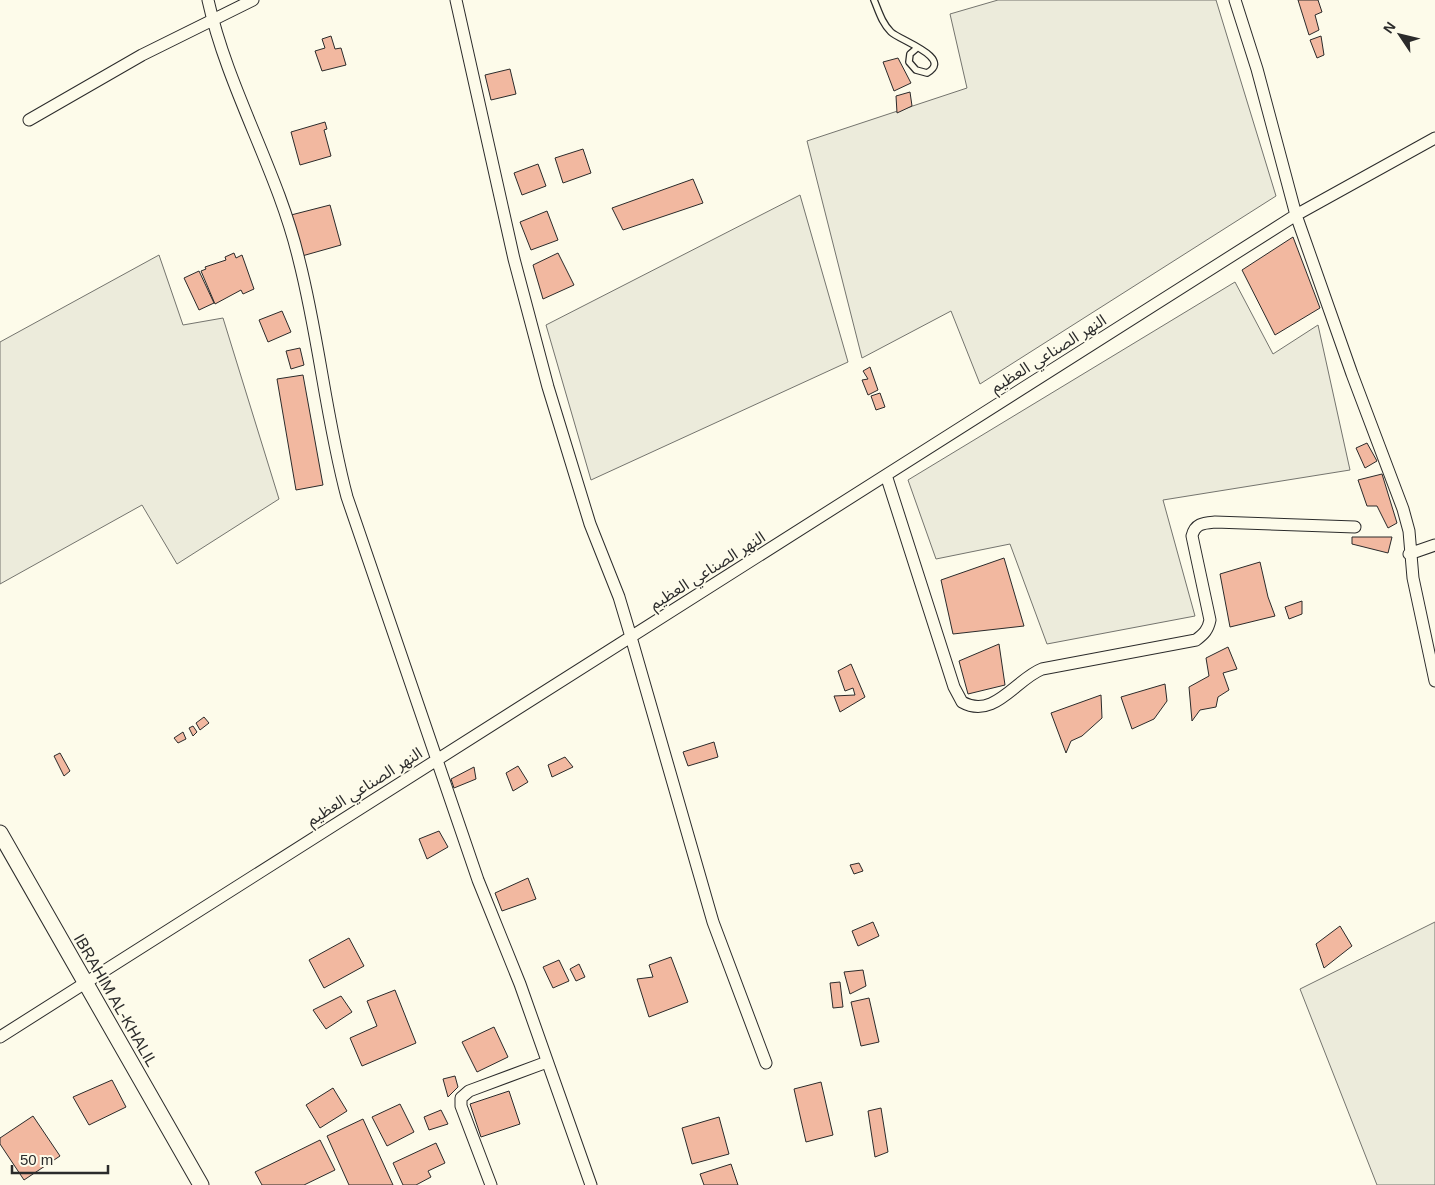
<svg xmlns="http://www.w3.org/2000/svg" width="1435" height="1185" font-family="Helvetica,'Noto Sans Arabic',sans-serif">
<rect width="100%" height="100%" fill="#fdfbea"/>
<path fill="#ecebdb" stroke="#74746e" d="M 998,0 L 1216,0 L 1276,196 L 980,384 L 951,311 L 862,358 L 807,141 L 967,88 L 950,14 Z
M 800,195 L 848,362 L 591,480 L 546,325 Z
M 159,255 L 183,325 L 223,318 L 279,499 L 177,564 L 142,505 L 0,584 L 0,342 Z
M 1235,282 L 1273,354 L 1318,325 L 1350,470 L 1163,500 L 1195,616 L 1047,644 L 1010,544 L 936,559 L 908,480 Z
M 1435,922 L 1435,1185 L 1377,1185 L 1300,989 Z"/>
<path fill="#f2b8a0" stroke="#2b2b2b" d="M 1298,0 L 1318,0 L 1322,12 L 1315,15 L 1319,30 L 1309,35 Z
M 331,36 L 335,49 L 341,48 L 346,65 L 322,71 L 315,51 L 325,48 L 322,39 Z
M 1321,36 L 1324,55 L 1317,58 L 1310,40 Z
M 898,58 L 911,83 L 894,91 L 883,62 Z
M 510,69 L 516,94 L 491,100 L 485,75 Z
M 910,92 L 912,106 L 897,113 L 896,96 Z
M 325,122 L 327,129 L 324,130 L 331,156 L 300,165 L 291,132 Z
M 583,149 L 591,173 L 563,183 L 555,158 Z
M 538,164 L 546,186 L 522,195 L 514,173 Z
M 693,179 L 703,203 L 623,230 L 612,208 Z
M 330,205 L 341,245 L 302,256 L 291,215 Z
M 547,211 L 558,240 L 531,250 L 520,222 Z
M 1293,237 L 1320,308 L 1275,335 L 1242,270 Z
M 234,253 L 236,258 L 242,255 L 254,289 L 243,294 L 241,290 L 215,304 L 201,271 L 206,269 L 205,267 L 226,260 L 225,257 Z
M 558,253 L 574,285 L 543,299 L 533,265 Z
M 199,271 L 214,303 L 199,310 L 184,278 Z
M 282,311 L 291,332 L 268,342 L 259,320 Z
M 300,348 L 304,365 L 291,369 L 286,351 Z
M 870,367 L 878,390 L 868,395 L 862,380 L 868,379 L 863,371 Z
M 303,375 L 323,485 L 296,490 L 277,379 Z
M 880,393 L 885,407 L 876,410 L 871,396 Z
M 1367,443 L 1377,461 L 1365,468 L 1356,448 Z
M 1382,474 L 1397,523 L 1388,528 L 1377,506 L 1367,506 L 1358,480 Z
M 1352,537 L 1392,537 L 1388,553 L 1352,544 Z
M 1004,558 L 1024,626 L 953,634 L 941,580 Z
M 1260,562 L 1268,597 L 1275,616 L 1230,627 L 1220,574 Z
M 1302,601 L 1302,614 L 1289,619 L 1285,607 Z
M 999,644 L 1005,685 L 968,694 L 959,661 Z
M 1228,647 L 1237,669 L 1223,673 L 1229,690 L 1218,697 L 1216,707 L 1200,710 L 1192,721 L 1189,687 L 1209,676 L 1206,658 Z
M 851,664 L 865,697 L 840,712 L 834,696 L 855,695 L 853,688 L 845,691 L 838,671 Z
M 1165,684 L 1167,701 L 1154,719 L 1132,729 L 1121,697 Z
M 1101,695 L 1102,718 L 1082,736 L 1071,741 L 1066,753 L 1051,713 Z
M 204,717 L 209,723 L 200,730 L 196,723 Z
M 193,726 L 197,732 L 193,736 L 189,728 Z
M 183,732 L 186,739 L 178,743 L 174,738 Z
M 714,742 L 718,757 L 688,766 L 683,752 Z
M 60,753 L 70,771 L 64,776 L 54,756 Z
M 565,757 L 573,767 L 552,777 L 548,765 Z
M 518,766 L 528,782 L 513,791 L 506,773 Z
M 474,767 L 476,779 L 454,788 L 451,779 Z
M 439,831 L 448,847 L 427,859 L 419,839 Z
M 859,863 L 863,871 L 854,874 L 850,865 Z
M 528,878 L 536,899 L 502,911 L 495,893 Z
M 873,922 L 879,936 L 858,946 L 852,931 Z
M 1340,926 L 1352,946 L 1324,968 L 1316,944 Z
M 349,938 L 364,966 L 324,988 L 309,960 Z
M 671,957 L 688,1002 L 649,1017 L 637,979 L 653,977 L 649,965 Z
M 559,960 L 569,981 L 553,988 L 543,967 Z
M 579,964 L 585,977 L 576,981 L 570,969 Z
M 863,970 L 866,986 L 850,994 L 844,972 Z
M 840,982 L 843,1007 L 833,1008 L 830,983 Z
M 395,990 L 416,1043 L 362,1066 L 350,1038 L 377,1026 L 367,1001 Z
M 341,996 L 352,1012 L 326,1029 L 313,1010 Z
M 869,998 L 879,1042 L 861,1046 L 851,1002 Z
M 494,1027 L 508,1057 L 477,1072 L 462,1042 Z
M 455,1076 L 458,1087 L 448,1097 L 443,1079 Z
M 112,1080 L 126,1107 L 89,1125 L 73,1097 Z
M 821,1082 L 833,1135 L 806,1142 L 794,1089 Z
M 333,1088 L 347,1111 L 320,1128 L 306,1105 Z
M 509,1091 L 520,1124 L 481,1137 L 470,1104 Z
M 400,1104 L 414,1132 L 387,1146 L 372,1117 Z
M 881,1108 L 888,1152 L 875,1157 L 868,1111 Z
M 441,1110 L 448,1124 L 429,1130 L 424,1117 Z
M 33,1116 L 60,1156 L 24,1180 L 0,1144 L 0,1138 Z
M 719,1117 L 729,1154 L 692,1164 L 682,1128 Z
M 363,1119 L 393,1185 L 349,1185 L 327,1136 Z
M 320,1140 L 335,1170 L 304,1185 L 262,1185 L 255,1172 Z
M 436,1143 L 445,1163 L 428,1171 L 431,1177 L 416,1185 L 403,1185 L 393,1163 Z
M 731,1164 L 738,1185 L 704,1185 L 700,1174 Z"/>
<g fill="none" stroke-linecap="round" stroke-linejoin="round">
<defs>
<path id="service" d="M 874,0 C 879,12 882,23 891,32 C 899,40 954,58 927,73 L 916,70 L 909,62 L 910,54 L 917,48"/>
<path id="minor" d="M 208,0 C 228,90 278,171 299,260 C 319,338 326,419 347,497 L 478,880 L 520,984 L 591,1185
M 456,0 L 514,259 L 548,387 L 590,524 L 619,597 L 631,637 L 713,922 L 766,1063
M 1235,0 L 1257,69 L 1296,215 L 1352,374 L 1403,509 L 1409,531 L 1413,578 L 1435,681
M 29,120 L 142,55 L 253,0
M 886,475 L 954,687 L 962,702 C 994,720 1016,679 1042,669 L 1196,640 C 1204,634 1208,630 1210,620 L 1192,536 C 1195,523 1204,523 1215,522 L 1355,527
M 1409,554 L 1435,545
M 0,1037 L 1296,215 L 1435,138
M 491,1185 L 461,1106 L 461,1098 L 469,1091 L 547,1062"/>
<path id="tertiary" d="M 0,833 L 201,1185"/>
</defs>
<use href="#service" stroke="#2b2b2b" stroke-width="8"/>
<use href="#minor" stroke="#2b2b2b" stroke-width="13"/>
<use href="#tertiary" stroke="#2b2b2b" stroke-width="17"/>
<use href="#service" stroke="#fdfbea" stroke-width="5.5"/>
<use href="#minor" stroke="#fdfbea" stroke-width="11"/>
<use href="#tertiary" stroke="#fdfbea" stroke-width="15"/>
</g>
<g text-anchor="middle" stroke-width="4" stroke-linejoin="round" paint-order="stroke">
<g font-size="16" fill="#2b2b2b" stroke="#fdfbea">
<text transform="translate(1048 353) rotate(-32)" y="6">النهر الصناعي العظيم</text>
<text transform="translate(707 570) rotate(-32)" y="6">النهر الصناعي العظيم</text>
<text transform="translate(364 786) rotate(-32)" y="6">النهر الصناعي العظيم</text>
<text transform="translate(116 1000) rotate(60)" y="6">IBRAHIM AL-KHALIL</text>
</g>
</g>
<g transform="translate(1400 35) rotate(305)" stroke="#fdfbea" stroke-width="4" paint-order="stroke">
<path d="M0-4L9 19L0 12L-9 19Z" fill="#2b2b2b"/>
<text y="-8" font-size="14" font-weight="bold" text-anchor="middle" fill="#2b2b2b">N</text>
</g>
<path d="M12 1165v8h96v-8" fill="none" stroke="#2b2b2b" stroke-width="2.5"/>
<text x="20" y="1165" font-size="15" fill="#2b2b2b" stroke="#fdfbea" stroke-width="4" paint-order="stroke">50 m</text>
</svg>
